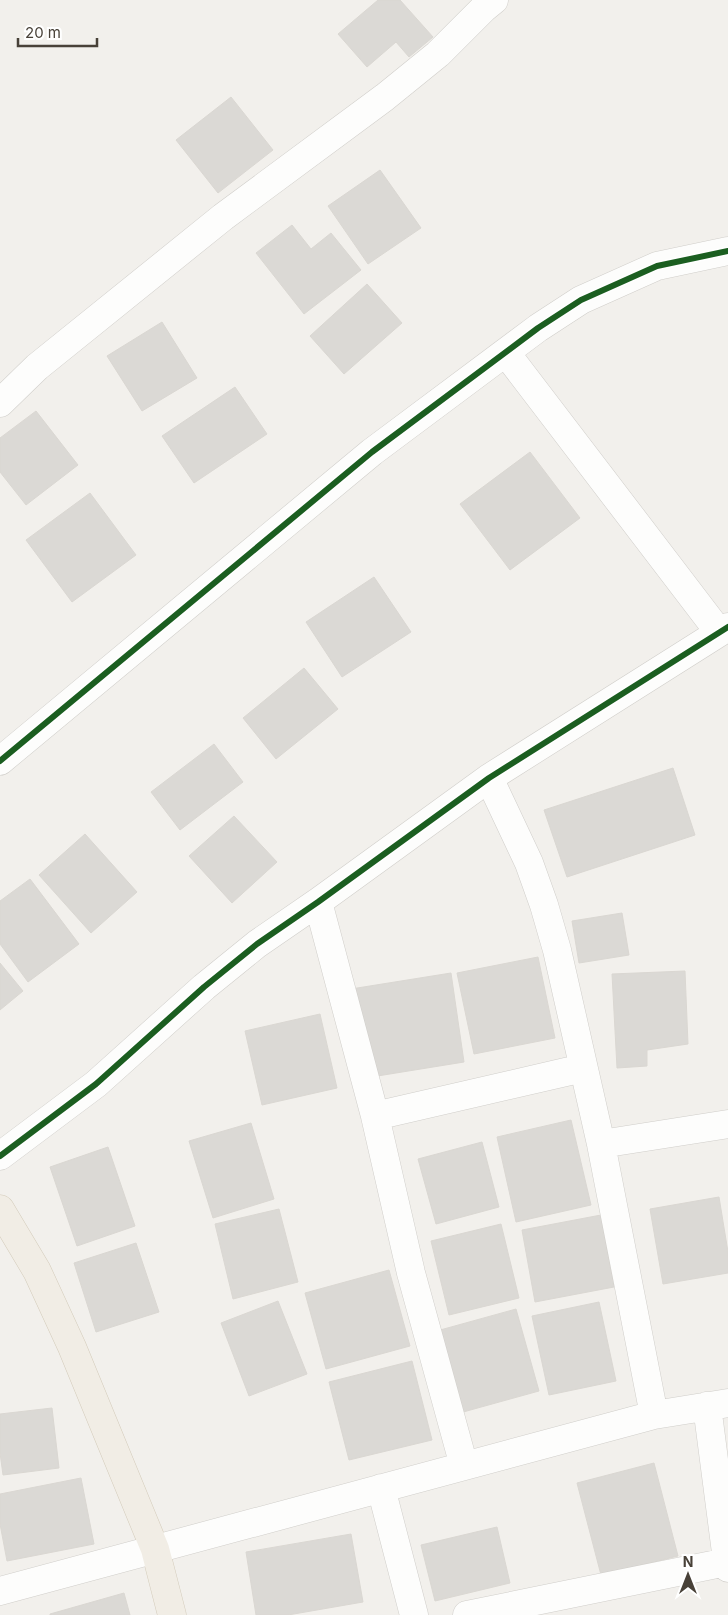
<svg xmlns="http://www.w3.org/2000/svg" width="728" height="1615" font-family="Inter,sans-serif">
<rect width="100%" height="100%" fill="#f2f0ec"/>
<path fill="#dbd9d5" stroke="#dad7d2" d="M 378,0 L 400,0 L 433,37 L 409,57 L 396,42 L 367,67 L 338,34 Z
M 231,97 L 273,150 L 218,193 L 176,140 Z
M 380,170 L 421,228 L 368,264 L 328,206 Z
M 292,225 L 311,249 L 331,233 L 361,270 L 304,314 L 256,253 Z
M 367,284 L 402,323 L 344,374 L 310,336 Z
M 162,322 L 197,378 L 142,411 L 107,356 Z
M 235,387 L 267,434 L 194,483 L 162,436 Z
M 36,411 L 78,465 L 26,505 L 0,472 L 0,438 Z
M 530,452 L 580,518 L 510,570 L 460,504 Z
M 90,493 L 136,555 L 72,602 L 26,540 Z
M 374,577 L 411,632 L 342,677 L 306,622 Z
M 304,668 L 338,709 L 276,759 L 243,718 Z
M 214,744 L 243,782 L 180,830 L 151,792 Z
M 673,768 L 695,835 L 567,877 L 544,810 Z
M 234,816 L 277,862 L 232,903 L 189,856 Z
M 85,834 L 137,892 L 91,933 L 39,875 Z
M 30,879 L 79,944 L 28,982 L 0,944 L 0,901 Z
M 622,913 L 629,955 L 579,963 L 572,921 Z
M 538,957 L 555,1038 L 474,1054 L 457,973 Z
M 0,963 L 23,991 L 0,1010 Z
M 685,971 L 688,1044 L 647,1050 L 647,1066 L 617,1068 L 612,974 Z
M 451,973 L 464,1062 L 365,1078 L 351,989 Z
M 320,1014 L 337,1088 L 262,1105 L 245,1031 Z
M 571,1120 L 591,1205 L 516,1222 L 497,1137 Z
M 251,1123 L 274,1199 L 213,1218 L 189,1141 Z
M 482,1142 L 499,1207 L 436,1224 L 418,1159 Z
M 108,1147 L 135,1226 L 77,1246 L 50,1167 Z
M 719,1197 L 728,1252 L 728,1273 L 663,1284 L 650,1209 Z
M 279,1209 L 298,1282 L 233,1299 L 215,1224 Z
M 601,1215 L 614,1287 L 535,1302 L 522,1230 Z
M 501,1224 L 519,1298 L 449,1315 L 431,1241 Z
M 136,1243 L 159,1312 L 96,1332 L 74,1263 Z
M 389,1270 L 410,1346 L 326,1369 L 305,1293 Z
M 278,1301 L 307,1374 L 249,1396 L 221,1323 Z
M 599,1302 L 616,1381 L 549,1395 L 532,1316 Z
M 516,1309 L 539,1391 L 456,1414 L 433,1332 Z
M 412,1361 L 432,1440 L 349,1460 L 329,1382 Z
M 52,1408 L 59,1468 L 3,1475 L 0,1453 L 0,1414 Z
M 654,1463 L 678,1556 L 601,1575 L 577,1483 Z
M 81,1478 L 94,1544 L 7,1561 L 0,1524 L 0,1494 Z
M 497,1527 L 510,1583 L 435,1601 L 421,1545 Z
M 351,1534 L 363,1602 L 288,1615 L 256,1615 L 246,1552 Z
M 124,1593 L 130,1615 L 50,1615 L 50,1614 Z"/>
<g fill="none" stroke-linecap="round" stroke-linejoin="round">
<defs>
<path id="minor" d="M 506,353 L 719,632
M 0,403 L 37,367 L 223,217 L 385,97 L 438,54 L 483,9 L 494,0
M 0,761 L 372,452 L 538,328 L 581,300 L 657,266 L 728,251
M 489,778 L 529,863 L 544,905 L 557,950 L 601,1144 L 654,1415
M 318,902 L 375,1116 L 411,1273 L 464,1466
M 375,1116 L 583,1068
M 601,1144 L 728,1124
M 0,1156 L 96,1084 L 204,987 L 257,944 L 318,902 L 489,778 L 728,627
M 707,1406 L 728,1568
M 381,1488 L 414,1615
M 0,1591 L 654,1415 L 728,1403
M 467,1615 L 727,1562"/>
<path id="major" d="M 0,1209 L 37,1271 L 72,1347 L 155,1549 L 172,1615"/>
</defs>
<use href="#minor" stroke="#d0ceca" stroke-width="29"/>
<use href="#major" stroke="#d3cbba" stroke-width="29"/>
<use href="#minor" stroke="#fdfdfc" stroke-width="28"/>
<use href="#major" stroke="#f1ede5" stroke-width="28"/>
<defs>
<path id="cycleway" d="M 0,761 L 372,452 L 538,328 L 581,300 L 657,266 L 728,251
M 0,1156 L 96,1084 L 204,987 L 257,944 L 318,902 L 489,778 L 728,627"/>
</defs>
<use href="#cycleway" stroke="#fff" stroke-width="9"/>
<use href="#cycleway" stroke="#1b5e20" stroke-width="6"/>
</g>
<g transform="translate(688 1575)" stroke="#ffffff" stroke-width="4" paint-order="stroke">
<path d="M0-4L9 19L0 12L-9 19Z" fill="#484138"/>
<text y="-8" font-size="14" font-weight="bold" text-anchor="middle" fill="#484138">N</text>
</g>
<path d="M18 38v8h79v-8" fill="none" stroke="#484138" stroke-width="2.5"/>
<text x="25" y="38" font-size="15" fill="#484138" stroke="#ffffff" stroke-width="4" paint-order="stroke">20 m</text>
</svg>
